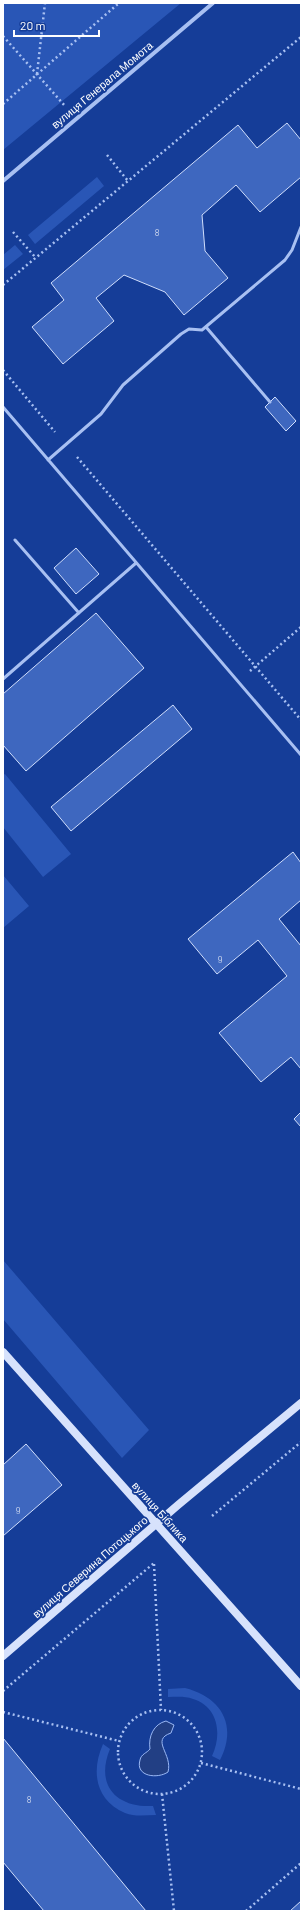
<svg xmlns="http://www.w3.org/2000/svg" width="304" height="1914" font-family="Barlow,sans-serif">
<rect width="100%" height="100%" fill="#153d98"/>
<path fill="#2956b6" d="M 3,3 L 181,3 L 3,150 Z
M 97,177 L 104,186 L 35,244 L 28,235 Z
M 15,245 L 23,254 L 3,270 L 3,255 Z
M 5,774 L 71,854 L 43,877 L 3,827 L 3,775 Z
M 3,875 L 29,906 L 3,928 Z
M 3,1260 L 149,1430 L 122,1458 L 3,1319 Z
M 185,1688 C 221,1697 238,1725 220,1760 L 212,1756 C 222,1735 219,1707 193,1699 C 185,1696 177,1697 168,1697 L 168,1689 Z
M 103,1744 L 110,1749 C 95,1785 116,1808 153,1806 L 156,1815 C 146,1815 135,1817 125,1813 C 95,1800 91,1771 103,1744 Z"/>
<path fill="#223f84" stroke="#9ab8f5" d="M 166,1721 L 174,1725 L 171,1733 C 150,1740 173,1754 168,1772 C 158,1779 135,1777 140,1760 C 141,1754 147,1753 150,1749 C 148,1736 154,1724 166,1721 Z"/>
<path fill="#3e67bf" stroke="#d0defc" d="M 287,123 L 301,140 L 301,177 L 260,212 L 236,185 L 202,215 L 205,251 L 228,278 L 184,315 L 165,292 L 124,275 L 96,298 L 114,321 L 63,364 L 32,327 L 64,300 L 51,283 L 238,125 L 257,148 Z
M 275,397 L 296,421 L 286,431 L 265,407 Z
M 76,548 L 99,574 L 76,594 L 54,568 Z
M 96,613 L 144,668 L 26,771 L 3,745 L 3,694 Z
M 173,705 L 192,729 L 71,831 L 51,807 Z
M 293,852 L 301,863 L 301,900 L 279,919 L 301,946 L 301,1069 L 291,1057 L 261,1082 L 219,1033 L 287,976 L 258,940 L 217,974 L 188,939 Z
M 301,1112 L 301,1127 L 294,1119 Z
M 26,1444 L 62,1485 L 3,1536 L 3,1465 Z
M 3,1738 L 146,1911 L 44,1911 L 3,1862 Z
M 301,1901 L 301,1911 L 290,1911 Z"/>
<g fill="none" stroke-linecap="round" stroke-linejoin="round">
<path stroke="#a8c0f2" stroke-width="2.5" stroke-dasharray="2 3" stroke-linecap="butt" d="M 3,36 L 65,106
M 37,74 L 45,3
M 3,104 L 119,3
M 107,155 L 128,181
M 13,232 L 36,258
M 3,285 L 301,37
M 3,370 L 55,432
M 77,457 L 301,720
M 250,671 L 301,627
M 212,1516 L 301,1442
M 154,1564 L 161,1710
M 3,1691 L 154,1563
M118 1752a42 42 0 1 1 84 0a42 42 0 1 1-84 0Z
M 3,1712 L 119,1741
M 201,1763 L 301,1789
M 162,1794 L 174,1911
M 246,1911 L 301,1863"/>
<path stroke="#a8c0f2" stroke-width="3" d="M 206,327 L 270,402
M 3,407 L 301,755
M 48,460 L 101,414 L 123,385 L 181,334 L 189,329 L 202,330 L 285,260 L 292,250 L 301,227
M 15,540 L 79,613
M 3,679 L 136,563"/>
<path stroke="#a8c0f2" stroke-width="4" d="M 3,181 L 213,3"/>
<path stroke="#d7e2fc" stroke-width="8" d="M 3,1352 L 301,1686
M 3,1656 L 178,1505 L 301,1403"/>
</g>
<g text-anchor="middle" stroke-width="3.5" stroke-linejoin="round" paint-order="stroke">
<g font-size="9" fill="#cfd9ef">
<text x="157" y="236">8</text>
<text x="220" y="963">9</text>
<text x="18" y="1514">9</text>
<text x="29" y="1803">8</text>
</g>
<g font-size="11" fill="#fff" stroke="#153d98">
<text transform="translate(102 85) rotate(-40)" y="4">вулиця Генерала Момота</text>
<text transform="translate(160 1512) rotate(48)" y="4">вулиця Біблика</text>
<text transform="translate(90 1567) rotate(-41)" y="4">вулиця Северина Потоцького</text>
</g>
</g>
<rect width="304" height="1914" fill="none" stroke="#ffffff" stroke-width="8"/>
<path d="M14 30v6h85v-6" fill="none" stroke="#ffffff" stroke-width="2"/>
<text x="20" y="30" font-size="12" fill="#ffffff" stroke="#153d98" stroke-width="3" paint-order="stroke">20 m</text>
</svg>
